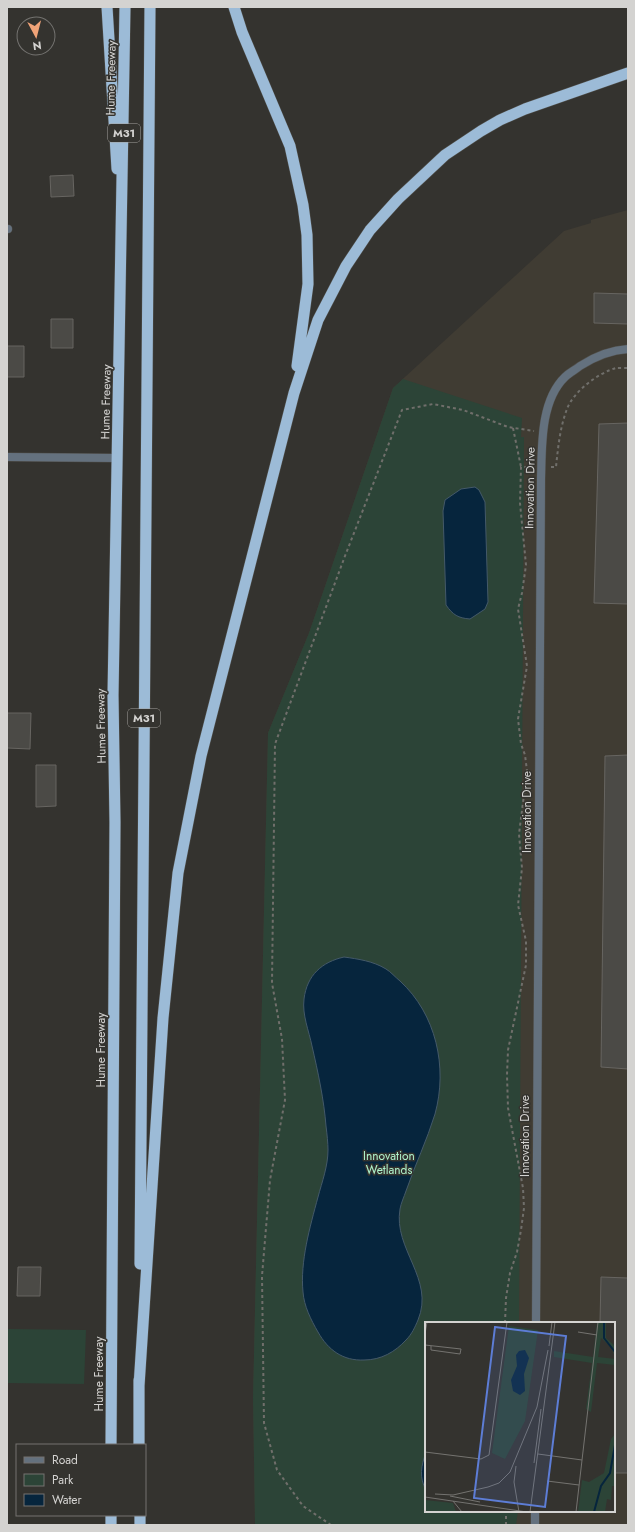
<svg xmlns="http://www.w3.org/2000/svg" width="635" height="1532" font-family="Jost,sans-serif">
<rect width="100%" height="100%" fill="#34332f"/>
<path fill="#403c33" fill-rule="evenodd" d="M 628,210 L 628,1525 L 255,1525 L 253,1398 L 268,733 L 309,633 L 393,388 L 564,231 L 591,223 L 591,220 ZM 426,1323 L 614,1323 L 614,1511 L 426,1511 Z"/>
<path fill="#2c4437" d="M 403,379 L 522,418 L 521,437 L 524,437 L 519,1323 L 426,1323 L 426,1511 L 518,1511 L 516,1525 L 255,1525 L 253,1398 L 268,733 L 309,633 L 393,388 Z
M 7,1329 L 86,1330 L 84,1384 L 7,1383 Z"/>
<path fill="#06253d" stroke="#445969" d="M 475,487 L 479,490 L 485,502 L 488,602 L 485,609 L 470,619 C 458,618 453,615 446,605 L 443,511 L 445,500 L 461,489 Z
M 344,957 C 358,959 373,961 386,969 C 391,972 395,977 400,981 C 436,1014 448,1067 435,1114 C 427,1140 415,1165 406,1191 C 404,1197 401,1203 400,1209 C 393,1249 435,1279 418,1320 C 415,1327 412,1334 406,1340 C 395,1352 381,1360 364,1360 C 343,1361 328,1350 318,1332 C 311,1320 304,1306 303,1292 C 300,1261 310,1227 318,1197 C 322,1182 328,1166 328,1150 C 328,1143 327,1134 326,1126 C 324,1100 318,1072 312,1046 C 309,1031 302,1015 304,999 C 307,975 322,962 344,957 Z
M 426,1453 L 426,1490 C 419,1478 421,1465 426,1453 Z"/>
<path fill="#4b4a46" stroke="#676561" d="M 73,175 L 74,196 L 51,197 L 50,176 Z
M 594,293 L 628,294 L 628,324 L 594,323 Z
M 51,319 L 73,319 L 73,348 L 51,348 Z
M 7,346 L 24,346 L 24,377 L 7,377 Z
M 628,423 L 628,604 L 594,603 L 599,424 Z
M 7,713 L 31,713 L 30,749 L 7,748 Z
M 628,755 L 628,1069 L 601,1067 L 605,756 Z
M 36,765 L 56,765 L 56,806 L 36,807 Z
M 18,1267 L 41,1267 L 40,1296 L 17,1296 Z
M 601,1277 L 628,1278 L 628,1473 L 614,1473 L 614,1323 L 600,1323 Z"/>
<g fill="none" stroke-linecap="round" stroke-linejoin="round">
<defs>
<path id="minor" d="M 7,229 L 8,229
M 7,457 L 117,458
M 536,1323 L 541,479 C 542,447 540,401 565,377 C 569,373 575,370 580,366 C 594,357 611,350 628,349
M 535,1525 L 535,1511"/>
<path id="trunk" d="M 107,7 L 117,169
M 234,7 L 242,32 L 290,146 L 303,205 L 307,235 L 308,284 L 297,366
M 140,1264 L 150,7
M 139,1380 L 139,1445
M 139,1386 L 163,1018 L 178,873 L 201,756 L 294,393 L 318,320 L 346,266 L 370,230 L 398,199 L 445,155 L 481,131 L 500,120 L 525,109 L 628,73
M 111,1445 L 115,822 L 113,695 L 125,7
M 111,1515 L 111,1525
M 140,1515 L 140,1525"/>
</defs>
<use href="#minor" stroke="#51504c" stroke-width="9"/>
<use href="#trunk" stroke="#51504c" stroke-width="12"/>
<path stroke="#706f6b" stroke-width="2" stroke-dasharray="3 3" stroke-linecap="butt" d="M 513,428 L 521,467
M 551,467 L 556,467 C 558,448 560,427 567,409 C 573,392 598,373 616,368 C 619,368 624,368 628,368
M 505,1323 L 506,1298 L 510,1273 L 517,1252 L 521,1230 L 524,1208 L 523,1188 L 508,1108 L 507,1075 L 508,1050 L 526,965 L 526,941 L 518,905 L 522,868 L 519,834 L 527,771 L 525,755 L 521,744 L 518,719 L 527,666 L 518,609 L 522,593 L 526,565 L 520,503 L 521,467 L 532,467
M 331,1525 L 303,1506 L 277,1470 L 264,1423 L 262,1276 L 270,1180 L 285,1100 L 282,1039 L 272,983 L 275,744 L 345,556 L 402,410 L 433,404 L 463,410 L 508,427 L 534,431
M 506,1525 L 506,1511"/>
<use href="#minor" stroke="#64717e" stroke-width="8"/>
<use href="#trunk" stroke="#9cbbd7" stroke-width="11"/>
</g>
<g text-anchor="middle" stroke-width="3" stroke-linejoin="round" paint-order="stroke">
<g fill="#34332f" stroke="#a4a3a0" stroke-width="1">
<rect x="108" y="124" width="32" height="18" rx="3"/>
<rect x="128" y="709" width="32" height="18" rx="3"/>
</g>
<g font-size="11" font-weight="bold" fill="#d4d3d1">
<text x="124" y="137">M31</text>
<text x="144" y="722">M31</text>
</g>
<g font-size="12" fill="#d4d3d1" stroke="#34332f">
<text transform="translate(111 78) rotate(-89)" y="4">Hume Freeway</text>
<text transform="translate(106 402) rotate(-89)" y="4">Hume Freeway</text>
<text transform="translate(530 488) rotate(-89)" y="4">Innovation Drive</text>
<text transform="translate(101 726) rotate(-91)" y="4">Hume Freeway</text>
<text transform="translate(527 812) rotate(-90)" y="4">Innovation Drive</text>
<text transform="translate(101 1050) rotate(-90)" y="4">Hume Freeway</text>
<text transform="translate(525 1136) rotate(-90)" y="4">Innovation Drive</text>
<text transform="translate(99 1374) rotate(-90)" y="4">Hume Freeway</text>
</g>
<g font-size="12" fill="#b0f4cd" stroke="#34332f">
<text x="389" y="1160">Innovation<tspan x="389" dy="14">Wetlands</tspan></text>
</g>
</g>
<g transform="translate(425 1322)">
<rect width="190" height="190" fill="#34332f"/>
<path d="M 172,0 L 181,0 L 181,16 L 190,24 L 190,36 L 187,26 L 176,16 L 173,35 L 190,37 L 190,43 L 172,41 L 166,90 L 161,87 L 167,41 L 129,35 L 129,29 L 168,35 ZM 84,4 L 113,8 L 100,99 L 80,137 L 67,131 ZM 190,112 L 190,164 L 187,164 L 186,178 L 182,177 L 180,190 L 153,190 L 157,158 L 164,160 L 179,151 L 186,117 ZM 0,178 L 28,181 L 31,190 L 0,190 Z" fill="#2c4437"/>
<path d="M 100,28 L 104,36 L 99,52 L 100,69 L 95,73 L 88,69 L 86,58 L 92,44 L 91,33 L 94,29 Z" fill="#06253d"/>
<path fill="none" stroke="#06253d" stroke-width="2" d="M 179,0 L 179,16 L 190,30M 169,190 L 176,164 L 185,151 L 190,123"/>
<path fill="none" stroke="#747370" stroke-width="1" d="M 153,10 L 172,13M 0,12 L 2,0M 0,23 L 36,27 L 35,32 L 6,28 L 6,24M 124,24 L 127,0M 0,130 L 56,137 L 64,133 L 82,0M 113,132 L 157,138M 109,141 L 116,87M 91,144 L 89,160 L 94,190M 122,159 L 154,163M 10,172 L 28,173 L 63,165 L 74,161 L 85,150 L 112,85 L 123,28M 25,174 L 55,180M 0,175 L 102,190M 28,179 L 37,190M 105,190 L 130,0M 151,190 L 173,0"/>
<path fill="#5d7dd6" fill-opacity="0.15" stroke="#5d7dd6" stroke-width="2" d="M 70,5 L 141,14 L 120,185 L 49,176 Z"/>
<rect width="190" height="190" fill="none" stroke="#d4d3d1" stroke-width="2"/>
</g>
<rect width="635" height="1532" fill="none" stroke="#d4d3d1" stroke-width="16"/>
<rect x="16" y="1444" width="130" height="72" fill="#34332f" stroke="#747370"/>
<rect x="24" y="1457" width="20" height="6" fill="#64717e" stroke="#747370"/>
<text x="52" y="1464" font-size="12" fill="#d4d3d1">Road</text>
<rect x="24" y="1474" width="20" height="12" fill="#2c4437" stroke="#747370"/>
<text x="52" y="1484" font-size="12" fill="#d4d3d1">Park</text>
<rect x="24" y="1494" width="20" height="12" fill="#06253d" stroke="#747370"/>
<text x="52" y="1504" font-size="12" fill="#d4d3d1">Water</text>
<g transform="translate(36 36) rotate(173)"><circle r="19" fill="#34332f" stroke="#747370"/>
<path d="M0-3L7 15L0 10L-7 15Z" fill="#f0a378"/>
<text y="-6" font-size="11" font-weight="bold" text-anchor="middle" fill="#d4d3d1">N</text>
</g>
</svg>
